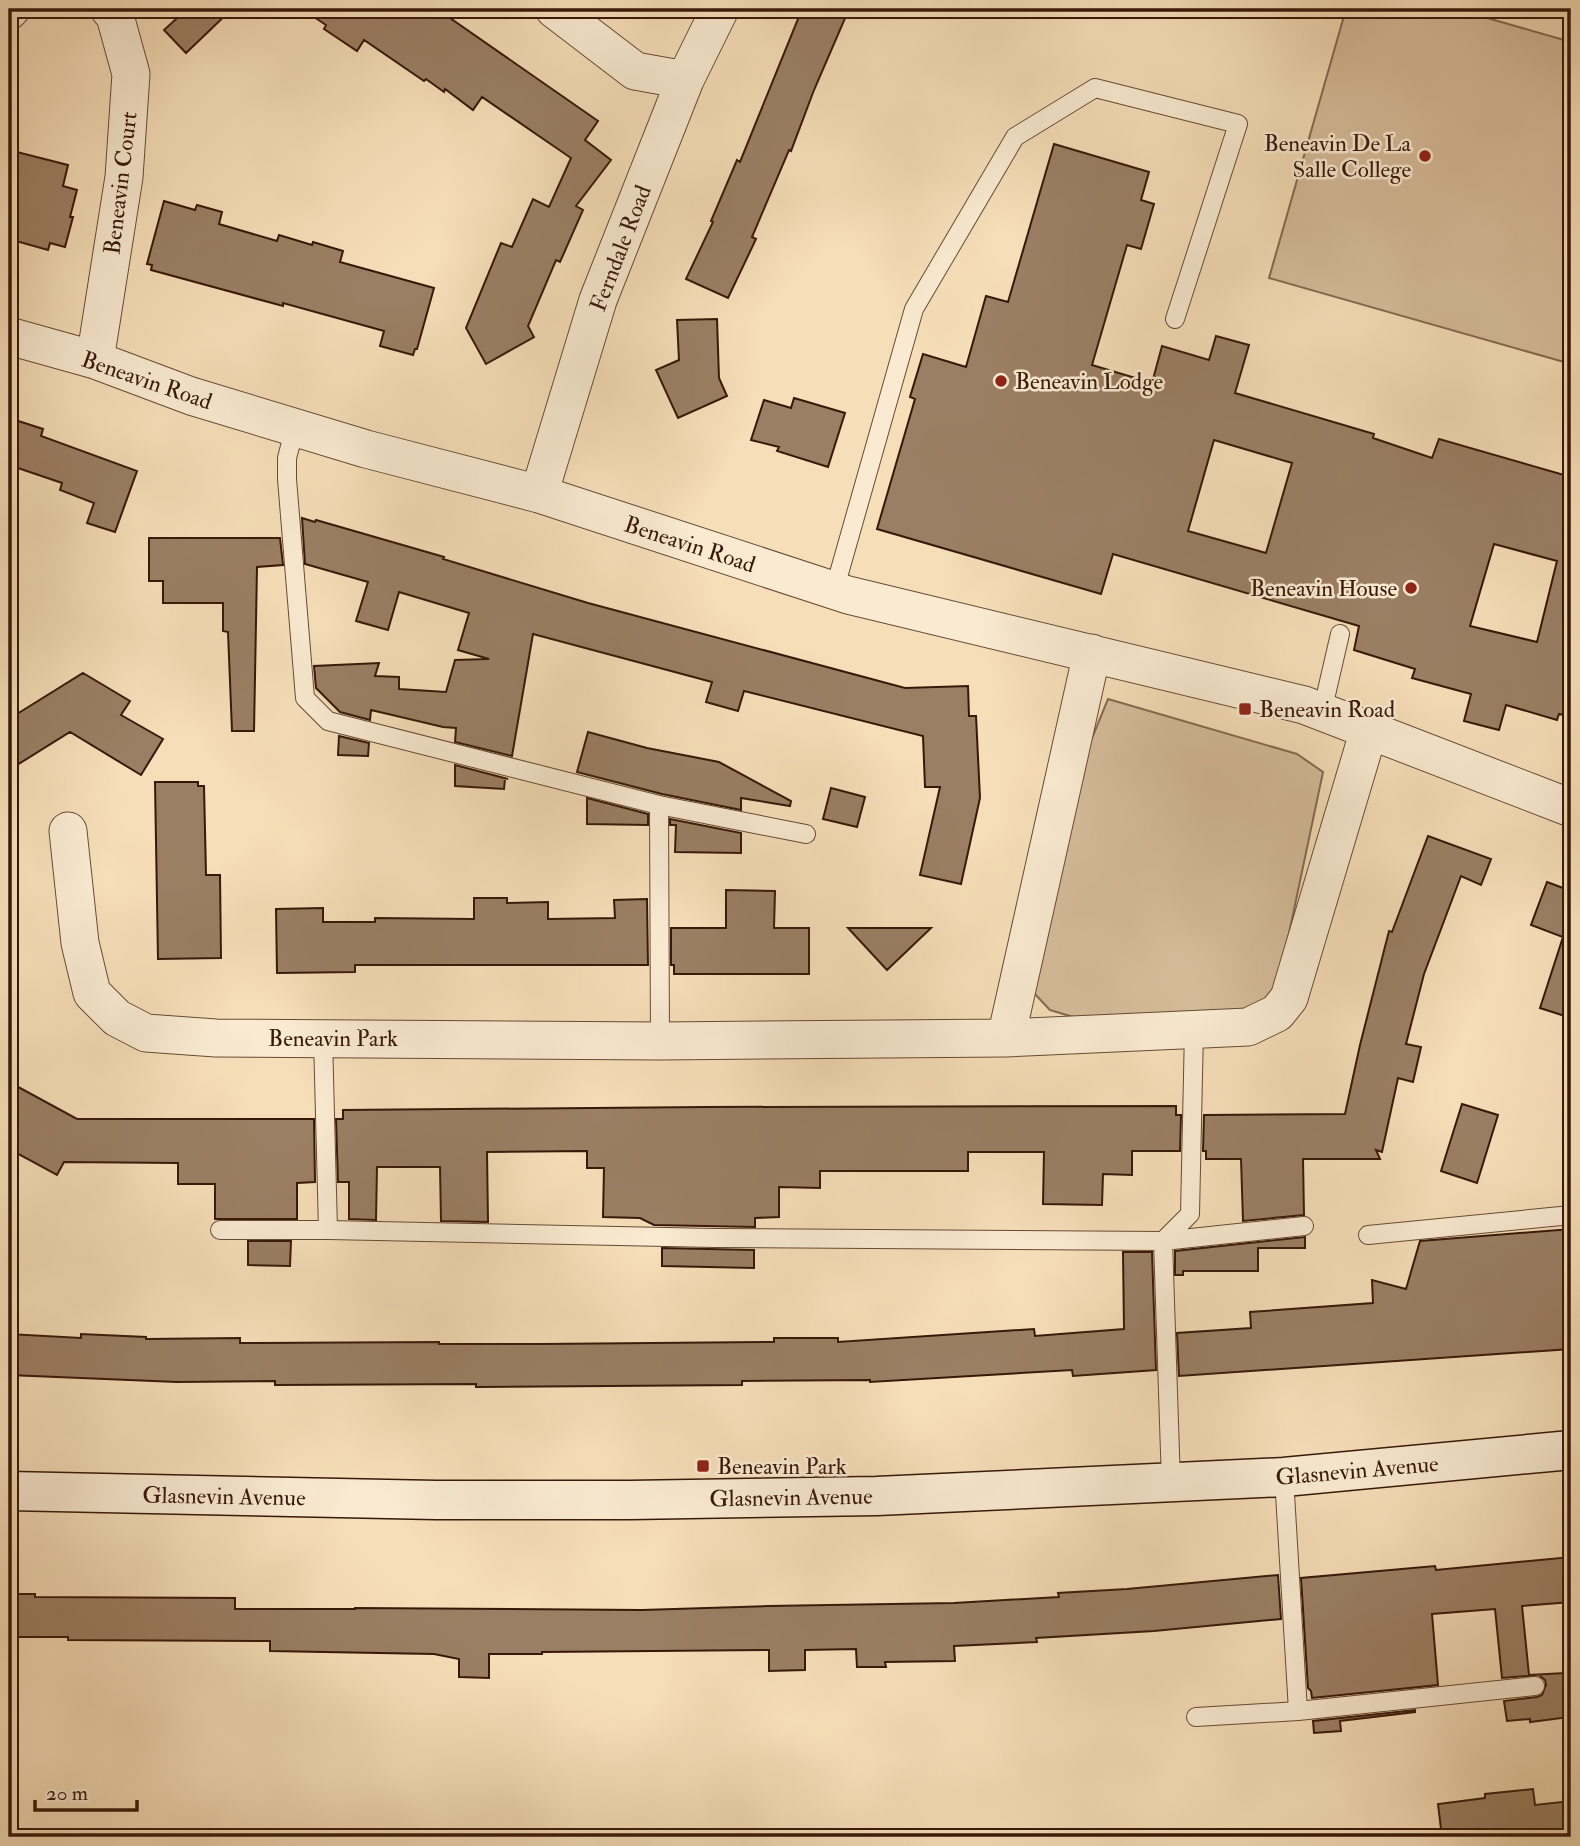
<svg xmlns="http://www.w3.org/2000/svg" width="1580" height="1846" font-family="'IM FELL Double Pica',serif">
<rect width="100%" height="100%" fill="#f6deb8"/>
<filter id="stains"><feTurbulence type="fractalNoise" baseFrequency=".00286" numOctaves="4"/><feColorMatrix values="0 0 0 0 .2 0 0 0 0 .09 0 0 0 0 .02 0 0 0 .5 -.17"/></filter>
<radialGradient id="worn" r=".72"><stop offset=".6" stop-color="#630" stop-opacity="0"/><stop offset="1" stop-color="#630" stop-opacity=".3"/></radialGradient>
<path fill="#d6bc9a" stroke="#876a52" stroke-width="2" d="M 1346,9 L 1456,9 L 1571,42 L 1571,364 L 1269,278 Z
M 1108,699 L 1297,754 L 1323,772 L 1276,995 L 1263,1009 L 1080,1019 L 1050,1010 L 1031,990 L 1074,782 Z"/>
<path fill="#9b7f64" stroke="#381809" stroke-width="2" fill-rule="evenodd" d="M 187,9 L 232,9 L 186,53 L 164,30 Z
M 302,9 L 437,9 L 598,121 L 585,140 L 611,160 L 576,206 L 583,210 L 560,262 L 556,260 L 528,326 L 534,337 L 486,364 L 466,328 L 501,243 L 512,247 L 533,199 L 549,207 L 571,158 L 482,97 L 473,110 L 445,89 L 444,92 L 426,79 L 424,81 L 364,40 L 357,51 L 324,29 L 326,25 Z
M 802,9 L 849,9 L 814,90 L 791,151 L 789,150 L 752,237 L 756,239 L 728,298 L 686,279 L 713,222 L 711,221 L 737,160 L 740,162 Z
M 1054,144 L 1149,172 L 1141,200 L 1154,204 L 1141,249 L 1127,245 L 1092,365 L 1152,383 L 1162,346 L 1209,360 L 1216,336 L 1249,345 L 1235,393 L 1374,434 L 1373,438 L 1432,458 L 1439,439 L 1571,477 L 1571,717 L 1559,714 L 1557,720 L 1506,705 L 1499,730 L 1464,721 L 1471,694 L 1412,678 L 1415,669 L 1354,650 L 1359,626 L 1113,554 L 1101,594 L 877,529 L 915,399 L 910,397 L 923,354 L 966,367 L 986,296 L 1008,302 ZM 1214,440 L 1292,463 L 1266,553 L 1188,531 ZM 1494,544 L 1557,561 L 1537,642 L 1470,626 Z
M 9,150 L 68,165 L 63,186 L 77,190 L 70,217 L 73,217 L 65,247 L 50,243 L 48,250 L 9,239 Z
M 164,201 L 195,210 L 197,205 L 222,212 L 219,224 L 277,241 L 279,235 L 312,245 L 313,242 L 343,251 L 340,262 L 434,288 L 417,349 L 415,349 L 413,355 L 380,346 L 384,331 L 283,303 L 283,306 L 151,270 L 152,265 L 147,264 Z
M 717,319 L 719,378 L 727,396 L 678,418 L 656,370 L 679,360 L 677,320 Z
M 794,398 L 845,413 L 828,467 L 777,451 L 779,447 L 751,440 L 764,400 L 791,408 Z
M 9,418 L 43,429 L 41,436 L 137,471 L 115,532 L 87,523 L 94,503 L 60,490 L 62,483 L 9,465 Z
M 302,518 L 315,522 L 316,520 L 444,557 L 443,559 L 588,603 L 905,688 L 968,686 L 969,716 L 976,716 L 980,798 L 961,884 L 920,875 L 940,787 L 925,787 L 923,736 L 744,691 L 738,711 L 706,702 L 712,682 L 533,634 L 512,756 L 455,742 L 456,728 L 443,727 L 371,710 L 370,720 L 340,712 L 316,688 L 314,666 L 379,663 L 375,676 L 399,677 L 399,689 L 446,692 L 455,660 L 489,659 L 458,650 L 469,613 L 399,592 L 388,630 L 356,621 L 368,582 L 305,564 Z
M 149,538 L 280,538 L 283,565 L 257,567 L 254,731 L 232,731 L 228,632 L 223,631 L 223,603 L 163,603 L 163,581 L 149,581 Z
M 83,673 L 130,701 L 121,715 L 163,739 L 141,775 L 70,732 L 9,770 L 9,719 Z
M 588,732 L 647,748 L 719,762 L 791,801 L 790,806 L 741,798 L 741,810 L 662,794 L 577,772 Z
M 339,736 L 369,743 L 368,756 L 338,755 Z
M 455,765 L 508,779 L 505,779 L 504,789 L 455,786 Z
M 155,782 L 198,782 L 198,786 L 204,786 L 206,875 L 220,875 L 221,958 L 158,959 Z
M 831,788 L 865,797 L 857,827 L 823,819 Z
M 587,798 L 648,814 L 648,825 L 587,824 Z
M 670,819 L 741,833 L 741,853 L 675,852 L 676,825 L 670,825 Z
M 1428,836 L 1491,859 L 1481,885 L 1461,876 L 1424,974 L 1406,1044 L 1421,1047 L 1413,1082 L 1398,1078 L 1382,1152 L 1376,1150 L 1380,1159 L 1303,1159 L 1304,1215 L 1243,1221 L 1241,1159 L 1206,1159 L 1206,1151 L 1203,1151 L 1204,1115 L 1345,1114 L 1360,1045 L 1389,931 L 1392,932 Z
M 1547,882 L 1571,891 L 1571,1018 L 1540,1008 L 1563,937 L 1531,925 Z
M 726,890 L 775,891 L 774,928 L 809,928 L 809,974 L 674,974 L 674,965 L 671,965 L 671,928 L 726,928 Z
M 474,898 L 507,898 L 507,903 L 548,902 L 548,919 L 615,918 L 614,900 L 647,899 L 648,965 L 355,965 L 355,972 L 277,973 L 276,909 L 323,908 L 323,922 L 375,922 L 375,918 L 474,919 Z
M 848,928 L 931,928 L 887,970 Z
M 9,1082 L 77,1119 L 314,1119 L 315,1182 L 297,1183 L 297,1219 L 215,1219 L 215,1184 L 178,1184 L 178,1163 L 64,1162 L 57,1175 L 9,1149 Z
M 1462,1104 L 1498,1115 L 1477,1183 L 1441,1171 Z
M 1176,1106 L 1176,1115 L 1181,1115 L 1180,1151 L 1132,1151 L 1132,1175 L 1103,1174 L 1102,1205 L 1043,1204 L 1044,1152 L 968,1152 L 968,1171 L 820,1171 L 820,1188 L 779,1187 L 779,1217 L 755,1218 L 755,1227 L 654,1225 L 640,1218 L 603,1217 L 604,1168 L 587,1168 L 587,1151 L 487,1152 L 488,1222 L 441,1221 L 440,1167 L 377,1167 L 376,1220 L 349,1219 L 349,1182 L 338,1182 L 336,1119 L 343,1119 L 343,1110 L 705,1107 Z
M 1571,1229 L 1571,1349 L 1179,1376 L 1177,1333 L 1251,1328 L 1250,1312 L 1373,1303 L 1372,1280 L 1406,1289 L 1420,1241 Z
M 1305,1237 L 1305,1248 L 1258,1248 L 1258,1271 L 1183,1271 L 1183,1275 L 1175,1275 L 1175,1251 Z
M 248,1241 L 291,1241 L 290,1266 L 248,1265 Z
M 662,1248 L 754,1250 L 754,1268 L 662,1266 Z
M 1123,1252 L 1152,1252 L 1156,1370 L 1073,1376 L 1072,1370 L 870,1382 L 870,1380 L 742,1381 L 742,1385 L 476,1387 L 476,1384 L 275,1385 L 275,1381 L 177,1382 L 9,1375 L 9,1334 L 81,1338 L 81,1334 L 146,1337 L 146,1339 L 240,1338 L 240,1343 L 439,1342 L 439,1344 L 541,1344 L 774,1342 L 774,1338 L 838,1338 L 838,1342 L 1034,1329 L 1035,1336 L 1124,1329 Z
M 1571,1557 L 1571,1602 L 1522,1606 L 1529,1675 L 1565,1673 L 1570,1717 L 1530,1722 L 1530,1719 L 1507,1721 L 1504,1701 L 1537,1697 L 1542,1695 L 1546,1685 L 1545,1680 L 1539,1675 L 1502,1678 L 1495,1609 L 1432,1614 L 1438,1685 L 1312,1698 L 1311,1691 L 1308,1688 L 1301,1578 L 1435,1566 L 1436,1570 Z
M 1278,1575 L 1281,1619 L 1154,1631 L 1036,1638 L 1037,1642 L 954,1646 L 955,1661 L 885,1662 L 886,1667 L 857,1667 L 856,1649 L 805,1650 L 805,1670 L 769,1671 L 769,1650 L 542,1652 L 542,1654 L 489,1654 L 489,1678 L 459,1677 L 459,1659 L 434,1654 L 270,1651 L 270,1641 L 68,1640 L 68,1637 L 9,1637 L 9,1594 L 35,1594 L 35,1597 L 235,1598 L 235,1609 L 355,1609 L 355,1608 L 642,1610 L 768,1606 L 954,1603 L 1059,1597 L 1058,1593 L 1127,1589 Z
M 1415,1710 L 1415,1712 L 1340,1721 L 1341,1731 L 1314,1733 L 1313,1721 Z
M 1533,1789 L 1535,1805 L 1571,1801 L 1571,1837 L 1442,1837 L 1438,1804 L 1485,1798 L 1485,1794 Z"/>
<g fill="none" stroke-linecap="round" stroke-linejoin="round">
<defs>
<path id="lane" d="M 295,427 L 287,458 L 287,479 L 305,698 L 328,721 L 659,805 L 660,1041
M 834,591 L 914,309 L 1015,137 L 1095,88 L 1238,124 L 1175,319
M 1322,712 L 1340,634
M 659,805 L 806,834
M 323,1038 L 328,1230
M 220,1230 L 328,1230 L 715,1238 L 1163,1241 L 1304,1226
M 1368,1235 L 1571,1215
M 1284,1477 L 1298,1711
M 1171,1483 L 1163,1241 L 1190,1214 L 1194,1030
M 1196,1717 L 1298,1711 L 1535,1686"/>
<path id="street" d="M 554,9 L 635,71 L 685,80
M 9,11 L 11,9
M 9,336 L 95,360 L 191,396 L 366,449 L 539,494 L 848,595 L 1304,705 L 1571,808
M 95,360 L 124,177 L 131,74 L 115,16 L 109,9
M 539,494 L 598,300 L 685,80 L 720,9
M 68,831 L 80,943 L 92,993 L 117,1018 L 146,1033 L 216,1038 L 660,1041 L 1006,1038 L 1248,1027 L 1277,1013 L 1289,998 L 1369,730
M 1006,1038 L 1092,653"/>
<path id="secondary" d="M 9,1491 L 436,1500 L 630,1500 L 877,1496 L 1284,1477 L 1571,1450"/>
</defs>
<use href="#lane" stroke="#684a35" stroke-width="20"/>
<use href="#street" stroke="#684a35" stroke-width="39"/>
<use href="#secondary" stroke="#381809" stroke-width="41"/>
<use href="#lane" stroke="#f9ead1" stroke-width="18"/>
<use href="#street" stroke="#f9ead1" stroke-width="37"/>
<use href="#secondary" stroke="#f9ead1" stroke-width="38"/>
</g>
<g fill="#8f2418" stroke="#f9ead1" stroke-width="2.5">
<circle cx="1425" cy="156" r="7"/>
<circle cx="1001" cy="381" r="7"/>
<circle cx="1411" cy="588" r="7"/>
<rect x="1238" y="702" width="14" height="14" rx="3.5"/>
<rect x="696" y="1459" width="14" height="14" rx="3.5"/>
</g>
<g text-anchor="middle" stroke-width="5" stroke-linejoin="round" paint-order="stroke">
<g font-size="23" fill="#381809" stroke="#f9ead1" text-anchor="start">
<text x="1411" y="151" text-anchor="end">Beneavin De La<tspan x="1411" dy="26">Salle College</tspan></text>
<text x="1015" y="389">Beneavin Lodge</text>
<text x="1397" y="596" text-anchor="end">Beneavin House</text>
<text x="1259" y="717">Beneavin Road</text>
<text x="717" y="1474">Beneavin Park</text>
</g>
<g font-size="23" fill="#381809" stroke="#f9ead1">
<text transform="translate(120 183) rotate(-83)" y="8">Beneavin Court</text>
<text transform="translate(620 248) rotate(-69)" y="8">Ferndale Road</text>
<text transform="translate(147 380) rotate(19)" y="8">Beneavin Road</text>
<text transform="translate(690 544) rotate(18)" y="8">Beneavin Road</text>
<text x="333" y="1046">Beneavin Park</text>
<text transform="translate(1357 1470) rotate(-5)" y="8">Glasnevin Avenue</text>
<text transform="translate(224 1496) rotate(1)" y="8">Glasnevin Avenue</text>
<text transform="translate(791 1497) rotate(-1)" y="8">Glasnevin Avenue</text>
</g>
</g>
<rect width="1580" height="1846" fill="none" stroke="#f6deb8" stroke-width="35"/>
<rect x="10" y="10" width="1559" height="1825" fill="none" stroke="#381809" stroke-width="3.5"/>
<rect x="18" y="18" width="1545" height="1811" fill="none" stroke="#381809" stroke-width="2"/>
<path d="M35 1800v10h102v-10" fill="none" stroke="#381809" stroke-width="3.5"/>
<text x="46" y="1800" font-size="21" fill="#381809" stroke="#f9ead1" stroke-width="5" paint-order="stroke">20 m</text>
<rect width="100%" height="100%" filter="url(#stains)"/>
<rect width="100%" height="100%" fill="url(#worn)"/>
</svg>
